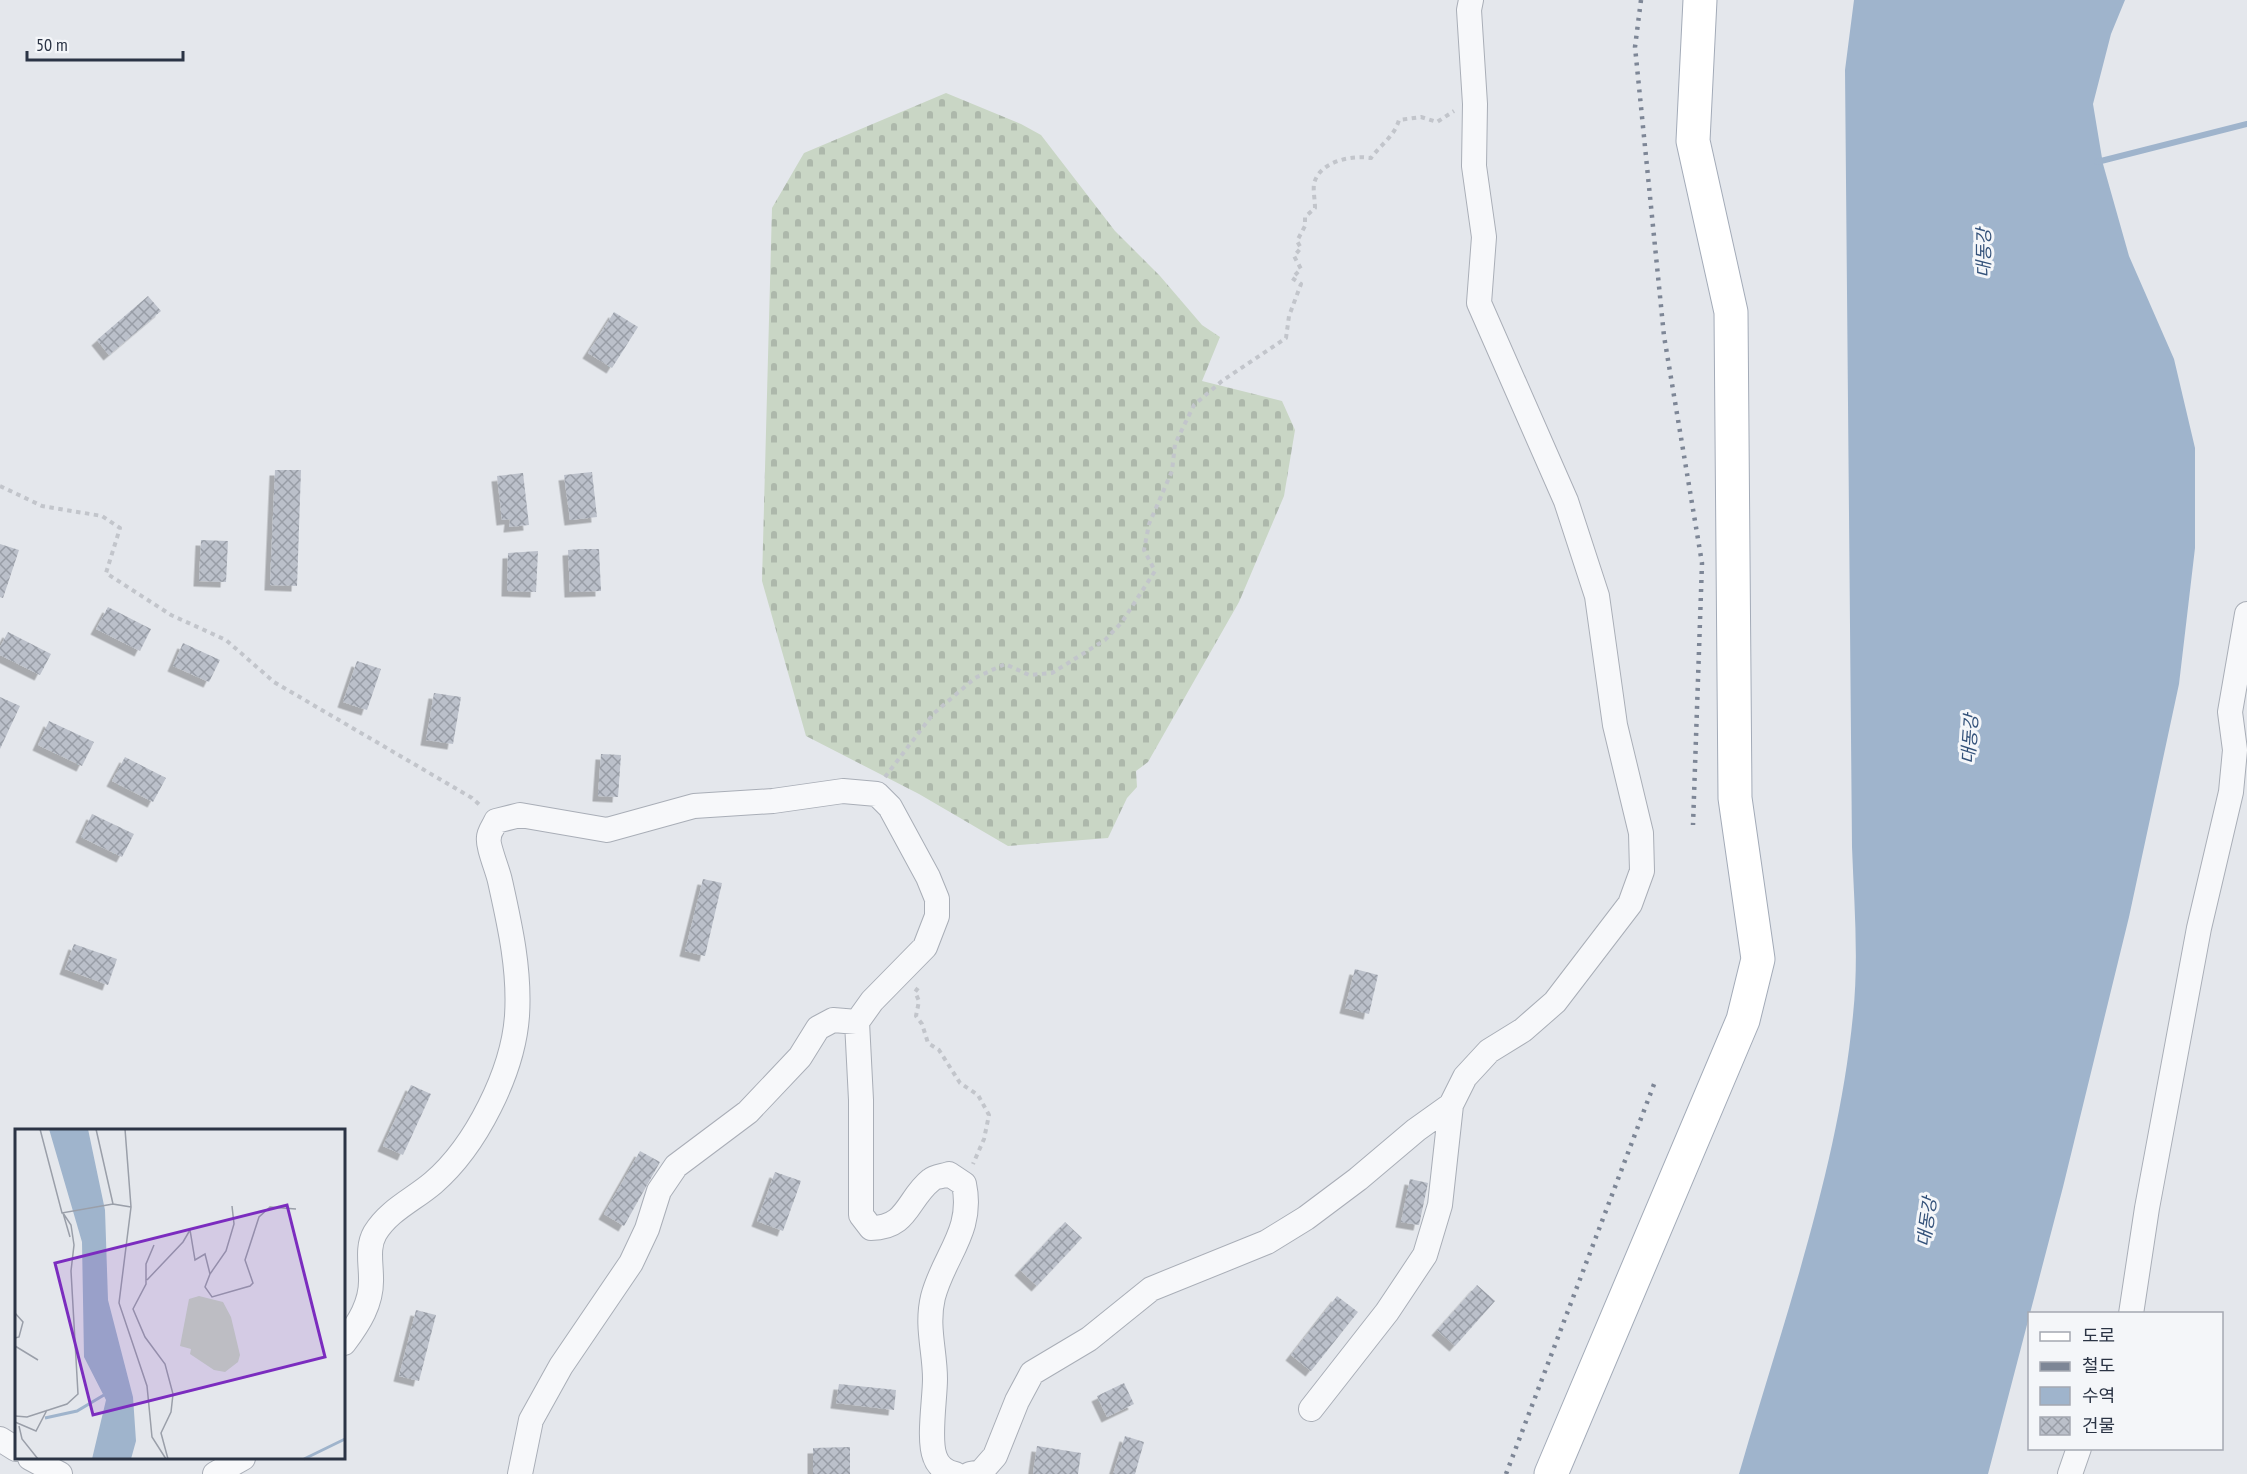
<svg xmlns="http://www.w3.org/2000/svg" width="2247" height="1474" font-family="'PT Sans Narrow','Noto Sans KR',sans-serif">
<defs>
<pattern id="cemetery-stones" width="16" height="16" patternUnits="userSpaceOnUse" patternTransform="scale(1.5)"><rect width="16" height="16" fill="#c9d6c5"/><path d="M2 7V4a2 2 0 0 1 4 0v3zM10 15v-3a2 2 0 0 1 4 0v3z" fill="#adb8ab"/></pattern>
<pattern id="building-cross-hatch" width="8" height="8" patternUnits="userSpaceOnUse" patternTransform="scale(1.5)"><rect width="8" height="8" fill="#bbc0ca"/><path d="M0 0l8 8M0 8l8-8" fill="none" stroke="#989da6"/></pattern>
<filter id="shadow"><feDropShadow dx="-5.5" dy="5.5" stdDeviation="0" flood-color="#0004"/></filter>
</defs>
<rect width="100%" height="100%" fill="#e4e7ec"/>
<path fill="url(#cemetery-stones)" d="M 946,93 L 1021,124 L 1041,135 L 1115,231 L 1160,276 L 1202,325 L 1220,337 L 1202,381 L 1282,401 L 1295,430 L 1284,496 L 1239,602 L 1148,762 L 1136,771 L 1137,787 L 1127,798 L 1108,838 L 1008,846 L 919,794 L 806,736 L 762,581 L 772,208 L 804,153 Z"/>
<path fill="#9fb4cc" d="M 1854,0 L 2125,0 L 2111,34 L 2093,104 L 2103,164 L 2129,256 L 2174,359 L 2195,448 L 2195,548 L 2179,684 L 2129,917 L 2063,1187 L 1988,1474 L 1739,1474 C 1782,1325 1838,1170 1853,1015 C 1859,959 1854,902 1852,847 L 1845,70 Z"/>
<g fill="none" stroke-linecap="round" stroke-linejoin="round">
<path stroke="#9fb4cc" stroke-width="6" d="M 2097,162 L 2247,124"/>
</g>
<path fill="url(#building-cross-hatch)" filter="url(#shadow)" d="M 148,296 L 161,311 L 109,355 L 97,340 Z
M 614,312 L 638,327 L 612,368 L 588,353 Z
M 275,470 L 301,470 L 297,586 L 270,585 Z
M 592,472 L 597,517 L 570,520 L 564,475 Z
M 523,473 L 529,525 L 509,527 L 510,519 L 502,520 L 497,476 Z
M 201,540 L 228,541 L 226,582 L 199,581 Z
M 0,544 L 19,550 L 3,598 L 0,597 Z
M 581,549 L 599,549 L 601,591 L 570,592 L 568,550 Z
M 538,551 L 536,592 L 507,591 L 508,553 Z
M 108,607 L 151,629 L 140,651 L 96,629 Z
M 8,632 L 51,654 L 40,675 L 0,655 L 0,647 Z
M 183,643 L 220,660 L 209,682 L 173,666 Z
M 357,661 L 381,669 L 367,710 L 343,702 Z
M 434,693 L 461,697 L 453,744 L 426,740 Z
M 0,697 L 20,706 L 0,749 Z
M 49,721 L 94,742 L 82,766 L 38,745 Z
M 601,754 L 621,755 L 618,797 L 598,796 Z
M 125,757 L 166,778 L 153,802 L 112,781 Z
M 92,814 L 134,834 L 122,857 L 81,837 Z
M 703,879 L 722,883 L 705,956 L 685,951 Z
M 74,944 L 117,959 L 108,985 L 65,969 Z
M 1355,969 L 1378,975 L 1369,1014 L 1345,1008 Z
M 411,1085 L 431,1094 L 403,1155 L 383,1146 Z
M 640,1151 L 660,1162 L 624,1226 L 604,1214 Z
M 775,1172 L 801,1181 L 783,1231 L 757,1221 Z
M 1410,1179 L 1428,1183 L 1419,1225 L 1401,1222 Z
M 1065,1222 L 1082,1238 L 1037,1286 L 1020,1270 Z
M 1477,1285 L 1495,1301 L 1455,1346 L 1437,1330 Z
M 1337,1296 L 1358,1312 L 1311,1371 L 1291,1355 Z
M 416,1310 L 436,1315 L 419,1381 L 399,1376 Z
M 1124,1383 L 1134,1404 L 1107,1417 L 1097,1396 Z
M 839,1384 L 896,1390 L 894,1410 L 836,1403 Z
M 1125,1436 L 1144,1442 L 1135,1474 L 1113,1474 Z
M 1037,1446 L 1081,1453 L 1078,1474 L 1033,1474 Z
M 850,1447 L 850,1474 L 813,1474 L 813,1448 Z"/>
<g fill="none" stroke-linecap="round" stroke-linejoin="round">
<defs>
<path id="minor" d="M 2131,1314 L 2147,1208 L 2199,928 L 2231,792 L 2235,750 L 2230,712 L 2247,614
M 344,1343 C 359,1323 372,1303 371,1278 C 371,1263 367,1247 375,1233 C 389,1210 413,1200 433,1183 C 476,1146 513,1072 517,1016 C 520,970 510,926 500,881 C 498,871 487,845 489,837 C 489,832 494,826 496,821 L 520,815 L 607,830 L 694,806 L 773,801 L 843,791 L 877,794 L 890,807 L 928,877 L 937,899 L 937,916 L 925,947 L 872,1001 L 857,1022 L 861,1100 L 861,1215 L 871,1228 C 908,1228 907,1199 931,1180 C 935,1176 944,1176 949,1174 L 964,1184 C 974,1231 944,1255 933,1297 C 926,1326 935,1351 935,1379 C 935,1399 928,1440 935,1457 C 938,1466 946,1472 955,1474
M 1311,1409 L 1387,1312 L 1425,1255 L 1440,1205 L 1451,1105 L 1465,1077 L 1489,1051 L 1523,1030 L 1555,1002 L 1630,904 L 1642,871 L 1641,833 L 1615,725 L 1597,596 L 1566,501 L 1479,303 L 1484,237 L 1474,166 L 1475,104 L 1469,10 L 1471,0
M 0,1439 L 16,1449
M 30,1458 L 60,1474
M 215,1474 L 243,1458
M 520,1474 L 531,1420 L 561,1366 L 631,1263 L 647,1229 L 659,1191 L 676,1166 L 748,1112 L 800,1057 L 818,1028 L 833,1020 L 857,1022
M 970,1474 L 981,1472 L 995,1456 L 1017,1401 L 1032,1373 L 1089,1339 L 1151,1289 L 1267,1242 L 1306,1218 L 1358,1179 L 1416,1130 L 1451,1105
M 2070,1474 L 2079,1448"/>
<path id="primary" d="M 1551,1474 L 1743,1020 L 1758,959 L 1735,798 L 1731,312 L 1693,141 L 1700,0"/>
</defs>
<use href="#minor" stroke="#a9aeb7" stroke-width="26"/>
<use href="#primary" stroke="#a3abb8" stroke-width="35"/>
<path stroke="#c2c5cb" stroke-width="4" stroke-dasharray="4.5 4.5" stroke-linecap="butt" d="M 0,486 L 42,506 L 102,516 L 120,528 L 106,573 L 171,615 L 226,640 L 274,682 L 472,798 L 481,806
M 885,777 L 933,714 L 975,678 L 1005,664 L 1029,675 L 1052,673 L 1105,640 L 1122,622 L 1155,571 L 1144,550 L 1149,524 L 1172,471 L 1175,444 L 1194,405 L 1222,381 L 1286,338 L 1289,316 L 1301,284 L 1292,278 L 1301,269 L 1294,256 L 1301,248 L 1297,241 L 1305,226 L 1305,217 L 1315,208 C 1315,200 1313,191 1314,184 C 1319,161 1352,155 1371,158 C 1381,144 1394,137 1399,120 L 1421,117 L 1437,122 L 1454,111
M 918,988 L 915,992 L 919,1001 L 916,1016 L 922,1024 L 928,1043 L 939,1050 L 960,1083 L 978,1095 L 989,1115 L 984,1139 L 973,1164"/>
<use href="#minor" stroke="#f7f8fa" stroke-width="24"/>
<use href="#primary" stroke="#fff" stroke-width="33"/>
<path stroke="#7d8696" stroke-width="4.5" stroke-dasharray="3 6" stroke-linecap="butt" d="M 1641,0 L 1635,47 L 1664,336 L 1702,563 L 1693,825
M 1506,1474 L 1656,1079"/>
</g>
<g text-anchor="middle" stroke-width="6" stroke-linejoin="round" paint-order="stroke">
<g font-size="18" font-style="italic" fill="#34527a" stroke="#f4f6f9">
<text transform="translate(1984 253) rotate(-90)" y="6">대동강</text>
<text transform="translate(1970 739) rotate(-86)" y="6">대동강</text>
<text transform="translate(1927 1222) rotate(-82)" y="6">대동강</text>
</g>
</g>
<g transform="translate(15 1129)">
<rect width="330" height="330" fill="#e4e7ec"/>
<path d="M 184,167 L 208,173 L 216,188 L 225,226 L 223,233 L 210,243 L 199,241 L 175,225 L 176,220 L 165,217 L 174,170 Z" fill="#c9d6c5"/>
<path d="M 34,0 L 73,0 L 90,81 L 93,171 L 118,268 L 121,312 L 116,330 L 77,330 L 91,271 L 69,228 L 67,113 Z" fill="#9fb4cc"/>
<path fill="none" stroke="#9fb4cc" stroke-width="3" d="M 30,289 L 62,282 L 89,266M 289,330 L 330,310"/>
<path fill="none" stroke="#9a9fa9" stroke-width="1.5" d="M 25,0 L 47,84 L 98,75M 81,0 L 98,75 L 116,78M 110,0 L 116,78 L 104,174 L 132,257 L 137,308 L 151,330M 48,84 L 55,108M 139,116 L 131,135 L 131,155 L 118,180 L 130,208 L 150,235 L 158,265 L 156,283 L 146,304 L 153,330M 195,145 L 211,122 L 219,95 L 217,77M 132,151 L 168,113 L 175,101 L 180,131 L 190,125 L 195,145 L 190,158 L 197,168 L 235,157 L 238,154 L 230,131 L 244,88 L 255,78 L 281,80M 0,184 L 8,193 L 4,208 L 0,209M 0,217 L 23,231M 0,287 L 12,288 L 52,275 L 63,265 L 56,142 L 59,116 L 56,96 L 48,84M 0,293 L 21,302 L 32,281M 4,297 L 7,310 L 23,330"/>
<path fill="#7b2cbf" fill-opacity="0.15" stroke="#7b2cbf" stroke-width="3" d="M 272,76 L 310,228 L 78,286 L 40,134 Z"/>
<rect width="330" height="330" fill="none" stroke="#2b3445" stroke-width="3"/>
</g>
<rect x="2028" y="1312" width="195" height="138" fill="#f4f6f9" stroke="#a4a8b1" stroke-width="1.5"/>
<rect x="2040" y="1332" width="30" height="9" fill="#ffffff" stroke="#a4a8b1" stroke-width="1.5"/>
<text x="2082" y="1342" font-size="18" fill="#2b3445">도로</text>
<rect x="2040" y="1362" width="30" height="9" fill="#7d8696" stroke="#a4a8b1" stroke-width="1.5"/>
<text x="2082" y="1372" font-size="18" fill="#2b3445">철도</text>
<rect x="2040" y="1387" width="30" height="18" fill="#9fb4cc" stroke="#a4a8b1" stroke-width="1.5"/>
<text x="2082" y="1402" font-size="18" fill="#2b3445">수역</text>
<rect x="2040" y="1417" width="30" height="18" fill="url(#building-cross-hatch)" stroke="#a4a8b1" stroke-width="1.5"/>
<text x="2082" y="1432" font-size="18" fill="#2b3445">건물</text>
<path d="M27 51v9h156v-9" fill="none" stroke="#2b3445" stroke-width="3"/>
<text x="36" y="51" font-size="18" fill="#2b3445" stroke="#f4f6f9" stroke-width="4.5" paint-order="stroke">50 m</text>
</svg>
